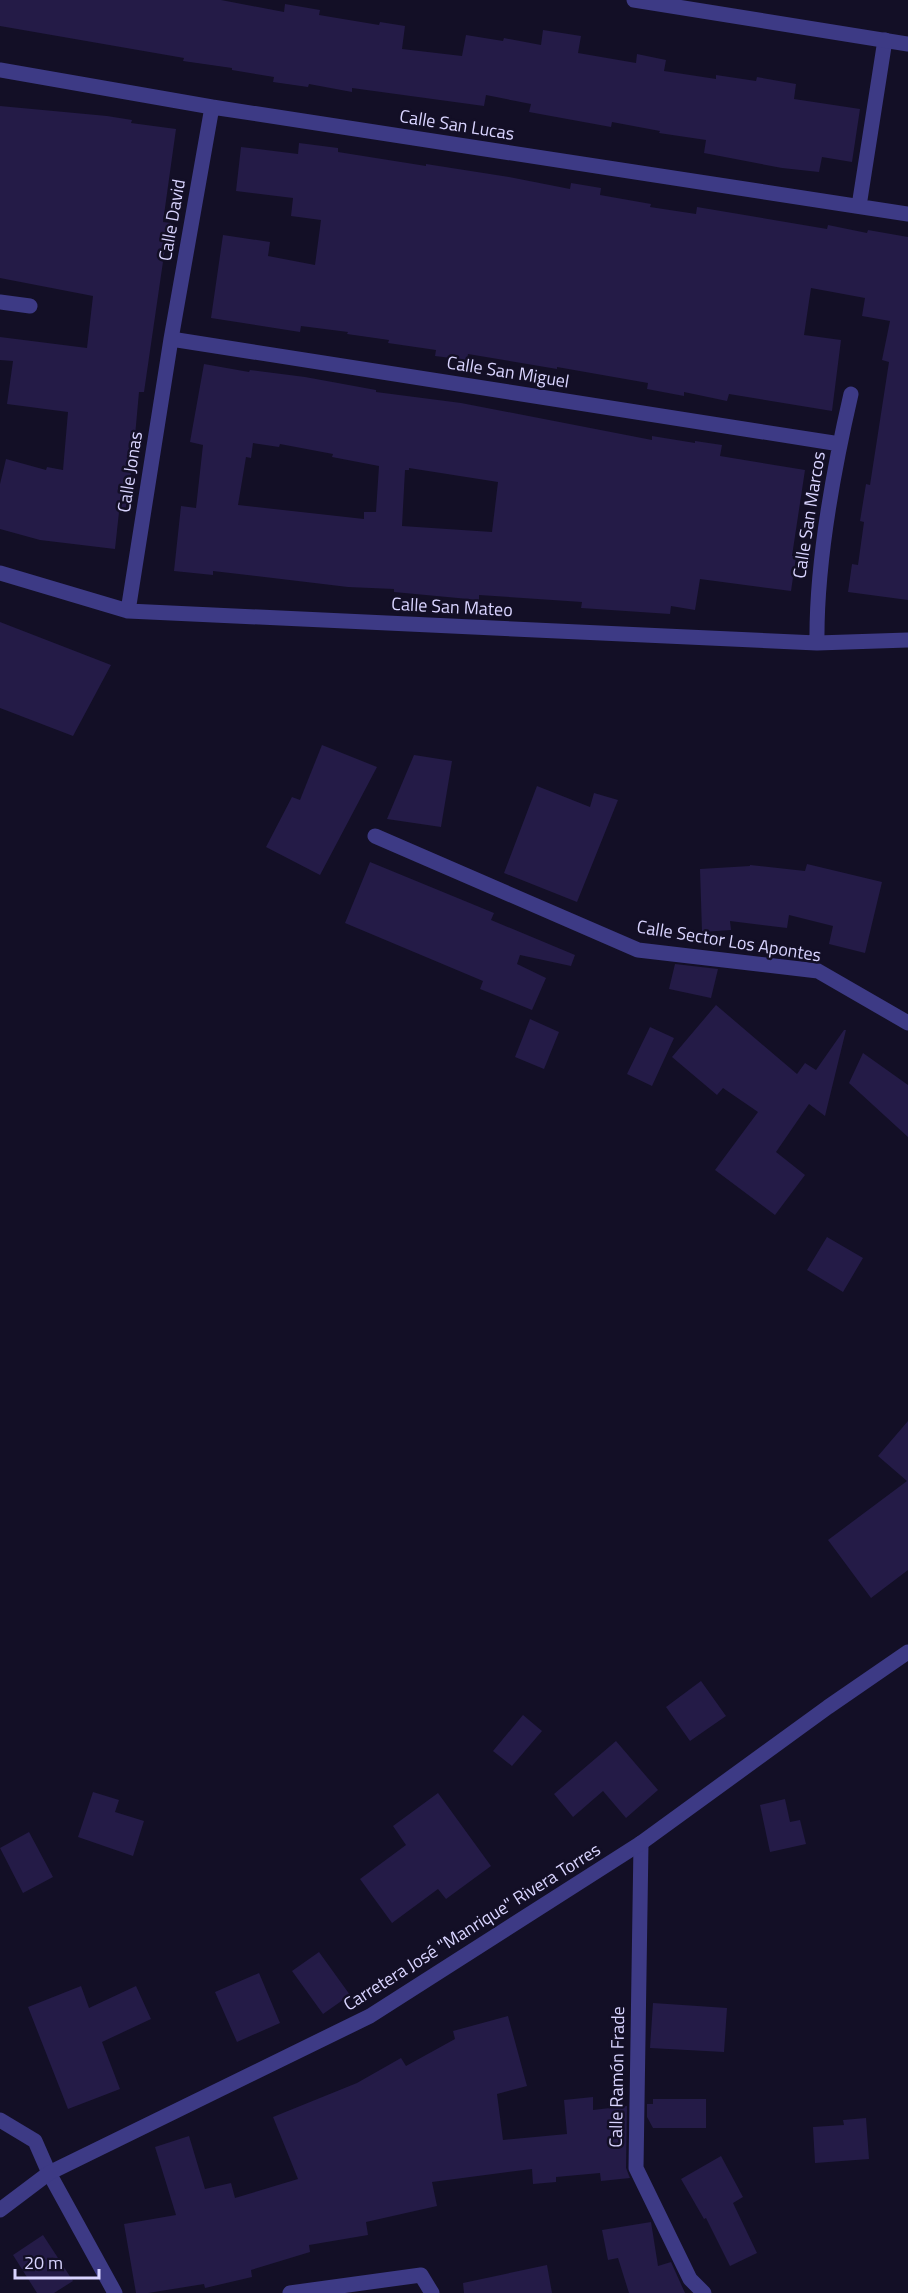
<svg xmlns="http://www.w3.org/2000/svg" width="908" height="2293" font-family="'Titillium Web',sans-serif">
<rect width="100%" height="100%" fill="#130f26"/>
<path fill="#241b47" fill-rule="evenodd" d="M 0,0 L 221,0 L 284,12 L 285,4 L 320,10 L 319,15 L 379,25 L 380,22 L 405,26 L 402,49 L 462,56 L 466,35 L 503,41 L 504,38 L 541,45 L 543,30 L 581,36 L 578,53 L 636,63 L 637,54 L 666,60 L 664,71 L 716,79 L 716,75 L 756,81 L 757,77 L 796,84 L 794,99 L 860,109 L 852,162 L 822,157 L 819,172 L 782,168 L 704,153 L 706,140 L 659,133 L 660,131 L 612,122 L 611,127 L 529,112 L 531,104 L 486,95 L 484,106 L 352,88 L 352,92 L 309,84 L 308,87 L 273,82 L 274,77 L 232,70 L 232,68 L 183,61 L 184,58 L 0,26 Z
M 0,106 L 107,116 L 132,120 L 131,123 L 176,129 L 163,222 L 171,223 L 169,249 L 165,248 L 144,392 L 139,392 L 133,458 L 125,513 L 119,512 L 115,549 L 40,540 L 0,529 L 0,484 L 6,459 L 46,470 L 47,467 L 63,470 L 68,412 L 7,404 L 13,361 L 0,360 L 0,337 L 87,348 L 93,296 L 0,278 Z
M 299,143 L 338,148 L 338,152 L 426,166 L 426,164 L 509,177 L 570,189 L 571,183 L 601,188 L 600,195 L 651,204 L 650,207 L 696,214 L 697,207 L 827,229 L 828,225 L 867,233 L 868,230 L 908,237 L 908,600 L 848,592 L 852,564 L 858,565 L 864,522 L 860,521 L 866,484 L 870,485 L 889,362 L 882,360 L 890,321 L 862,316 L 865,298 L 811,288 L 804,335 L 841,340 L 832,411 L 729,394 L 727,401 L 684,392 L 684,396 L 647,389 L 648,383 L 557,367 L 557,369 L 468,354 L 467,360 L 435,356 L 436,350 L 388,343 L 389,340 L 347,334 L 348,332 L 301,326 L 300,332 L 211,318 L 223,235 L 270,242 L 268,256 L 315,265 L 321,220 L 291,216 L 293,198 L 236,191 L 241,147 L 298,154 Z
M 204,364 L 249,372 L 250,370 L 305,377 L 376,390 L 376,392 L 461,403 L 652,440 L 652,436 L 695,443 L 695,441 L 722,445 L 720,456 L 805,470 L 792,556 L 796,557 L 791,591 L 700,579 L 695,610 L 671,606 L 670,614 L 581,608 L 582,602 L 479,595 L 479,600 L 394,592 L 394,589 L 348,587 L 213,571 L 213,575 L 174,571 L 181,506 L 196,508 L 203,445 L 190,442 ZM 253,443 L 279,447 L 280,444 L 333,454 L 332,457 L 379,466 L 376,512 L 364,512 L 364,519 L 238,505 L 246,457 L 251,458 ZM 409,468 L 498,482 L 492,532 L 402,526 L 405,470 L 409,470 Z
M 0,622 L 111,665 L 73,736 L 0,708 Z
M 322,745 L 377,767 L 320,875 L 266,847 L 292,797 L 300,800 Z
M 414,755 L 452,761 L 441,827 L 387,819 Z
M 537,786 L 590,807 L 594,793 L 618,800 L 577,902 L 504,873 Z
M 370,862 L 494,913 L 491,920 L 575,955 L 571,966 L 520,955 L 517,964 L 546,978 L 532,1010 L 480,989 L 483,981 L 345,923 Z
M 807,864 L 882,882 L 865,953 L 829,944 L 833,926 L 789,915 L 787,928 L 730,921 L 731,930 L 702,932 L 700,869 L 750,866 L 750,865 L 805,871 Z
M 675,964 L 718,969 L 711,998 L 669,989 Z
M 716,1005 L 797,1074 L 805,1063 L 816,1070 L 844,1030 L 846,1030 L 825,1116 L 809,1104 L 776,1152 L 805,1175 L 775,1215 L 715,1170 L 758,1112 L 723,1088 L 717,1095 L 672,1057 Z
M 530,1019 L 559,1032 L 544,1069 L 515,1057 Z
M 650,1027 L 674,1038 L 652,1086 L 627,1074 Z
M 863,1053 L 908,1085 L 908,1137 L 849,1083 Z
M 827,1237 L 863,1258 L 843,1292 L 807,1270 Z
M 908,1421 L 908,1570 L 871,1598 L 828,1540 L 907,1481 L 878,1456 Z
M 701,1681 L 726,1716 L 690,1741 L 666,1707 Z
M 523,1715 L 542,1731 L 512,1766 L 493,1751 Z
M 616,1741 L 658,1790 L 626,1818 L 603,1791 L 573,1817 L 554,1794 Z
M 93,1792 L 119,1800 L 115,1812 L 144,1821 L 133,1856 L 78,1837 Z
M 438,1793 L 491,1866 L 446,1899 L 438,1889 L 392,1923 L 360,1879 L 406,1845 L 393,1826 Z
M 785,1799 L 790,1822 L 800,1820 L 806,1844 L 770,1852 L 760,1805 Z
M 29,1832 L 53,1877 L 23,1893 L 0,1848 Z
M 319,1952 L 350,1995 L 323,2014 L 292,1971 Z
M 259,1973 L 280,2023 L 237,2042 L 215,1992 Z
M 81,1986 L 89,2008 L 136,1986 L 151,2019 L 102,2042 L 120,2089 L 68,2109 L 28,2007 Z
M 653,2003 L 727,2008 L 724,2052 L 650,2048 Z
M 508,2016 L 527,2086 L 497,2094 L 503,2140 L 567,2134 L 564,2100 L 593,2097 L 593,2110 L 627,2106 L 626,2168 L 630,2178 L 601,2181 L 600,2173 L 556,2177 L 556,2182 L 533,2184 L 532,2169 L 432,2182 L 437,2206 L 366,2222 L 368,2235 L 309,2245 L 310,2252 L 251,2270 L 252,2277 L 205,2288 L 204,2284 L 148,2293 L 136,2293 L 124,2224 L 176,2215 L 155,2147 L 189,2136 L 205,2189 L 231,2183 L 235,2198 L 298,2179 L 273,2117 L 357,2083 L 401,2058 L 406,2066 L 455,2039 L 453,2031 Z
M 653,2099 L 706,2099 L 706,2128 L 653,2128 L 647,2117 L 647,2104 L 653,2104 Z
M 866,2118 L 869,2159 L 815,2163 L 813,2127 L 844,2125 L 843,2120 Z
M 721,2156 L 743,2197 L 733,2203 L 757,2253 L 730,2266 L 706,2218 L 704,2219 L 681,2179 Z
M 651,2222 L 658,2266 L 671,2262 L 685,2293 L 629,2293 L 618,2258 L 608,2260 L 602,2230 Z
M 43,2235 L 73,2281 L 54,2293 L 37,2293 L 13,2255 Z
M 547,2265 L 552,2293 L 464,2293 L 463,2283 Z"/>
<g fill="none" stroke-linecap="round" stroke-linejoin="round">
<path stroke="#3d3a85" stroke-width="15" d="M 0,70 L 212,107 L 908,214
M 859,206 L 885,40
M 0,302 L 30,306
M 171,339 L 840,444
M 0,573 L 128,611 L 817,643 L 908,640
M 128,611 L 171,339 L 212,107
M 817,643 C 816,563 833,472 851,394
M 375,836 L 638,950 L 818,971 L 908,1023
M 641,1843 L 636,2168 L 690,2279 L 704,2293
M 0,2120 L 35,2141 L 49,2173 L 115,2293
M 290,2293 L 421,2275 L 432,2293"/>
<path stroke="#3d3a85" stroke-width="15" d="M 634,0 L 908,44
M 0,2210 L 49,2173 L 370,2016 L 641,1843 L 828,1707 L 908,1652"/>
</g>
<g text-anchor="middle" stroke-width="5" stroke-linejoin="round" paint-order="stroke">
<g font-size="18" fill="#d9d4ff" stroke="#130f26">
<text transform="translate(457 125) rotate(9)" y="6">Calle San Lucas</text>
<text transform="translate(172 220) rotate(-80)" y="6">Calle David</text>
<text transform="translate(508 372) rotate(9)" y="6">Calle San Miguel</text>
<text transform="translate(130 472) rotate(-81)" y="6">Calle Jonas</text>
<text transform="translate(809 515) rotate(-81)" y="6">Calle San Marcos</text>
<text transform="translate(452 607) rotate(3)" y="6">Calle San Mateo</text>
<text transform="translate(729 941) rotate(9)" y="6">Calle Sector Los Apontes</text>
<text transform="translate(472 1927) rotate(-32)" y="6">Carretera José "Manrique" Rivera Torres</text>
<text transform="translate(617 2077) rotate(-89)" y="6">Calle Ramón Frade</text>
</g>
</g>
<path d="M15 2269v9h84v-9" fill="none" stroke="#d9d4ff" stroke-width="3"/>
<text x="24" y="2269" font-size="18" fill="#d9d4ff" stroke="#130f26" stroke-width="4.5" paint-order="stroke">20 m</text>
</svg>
